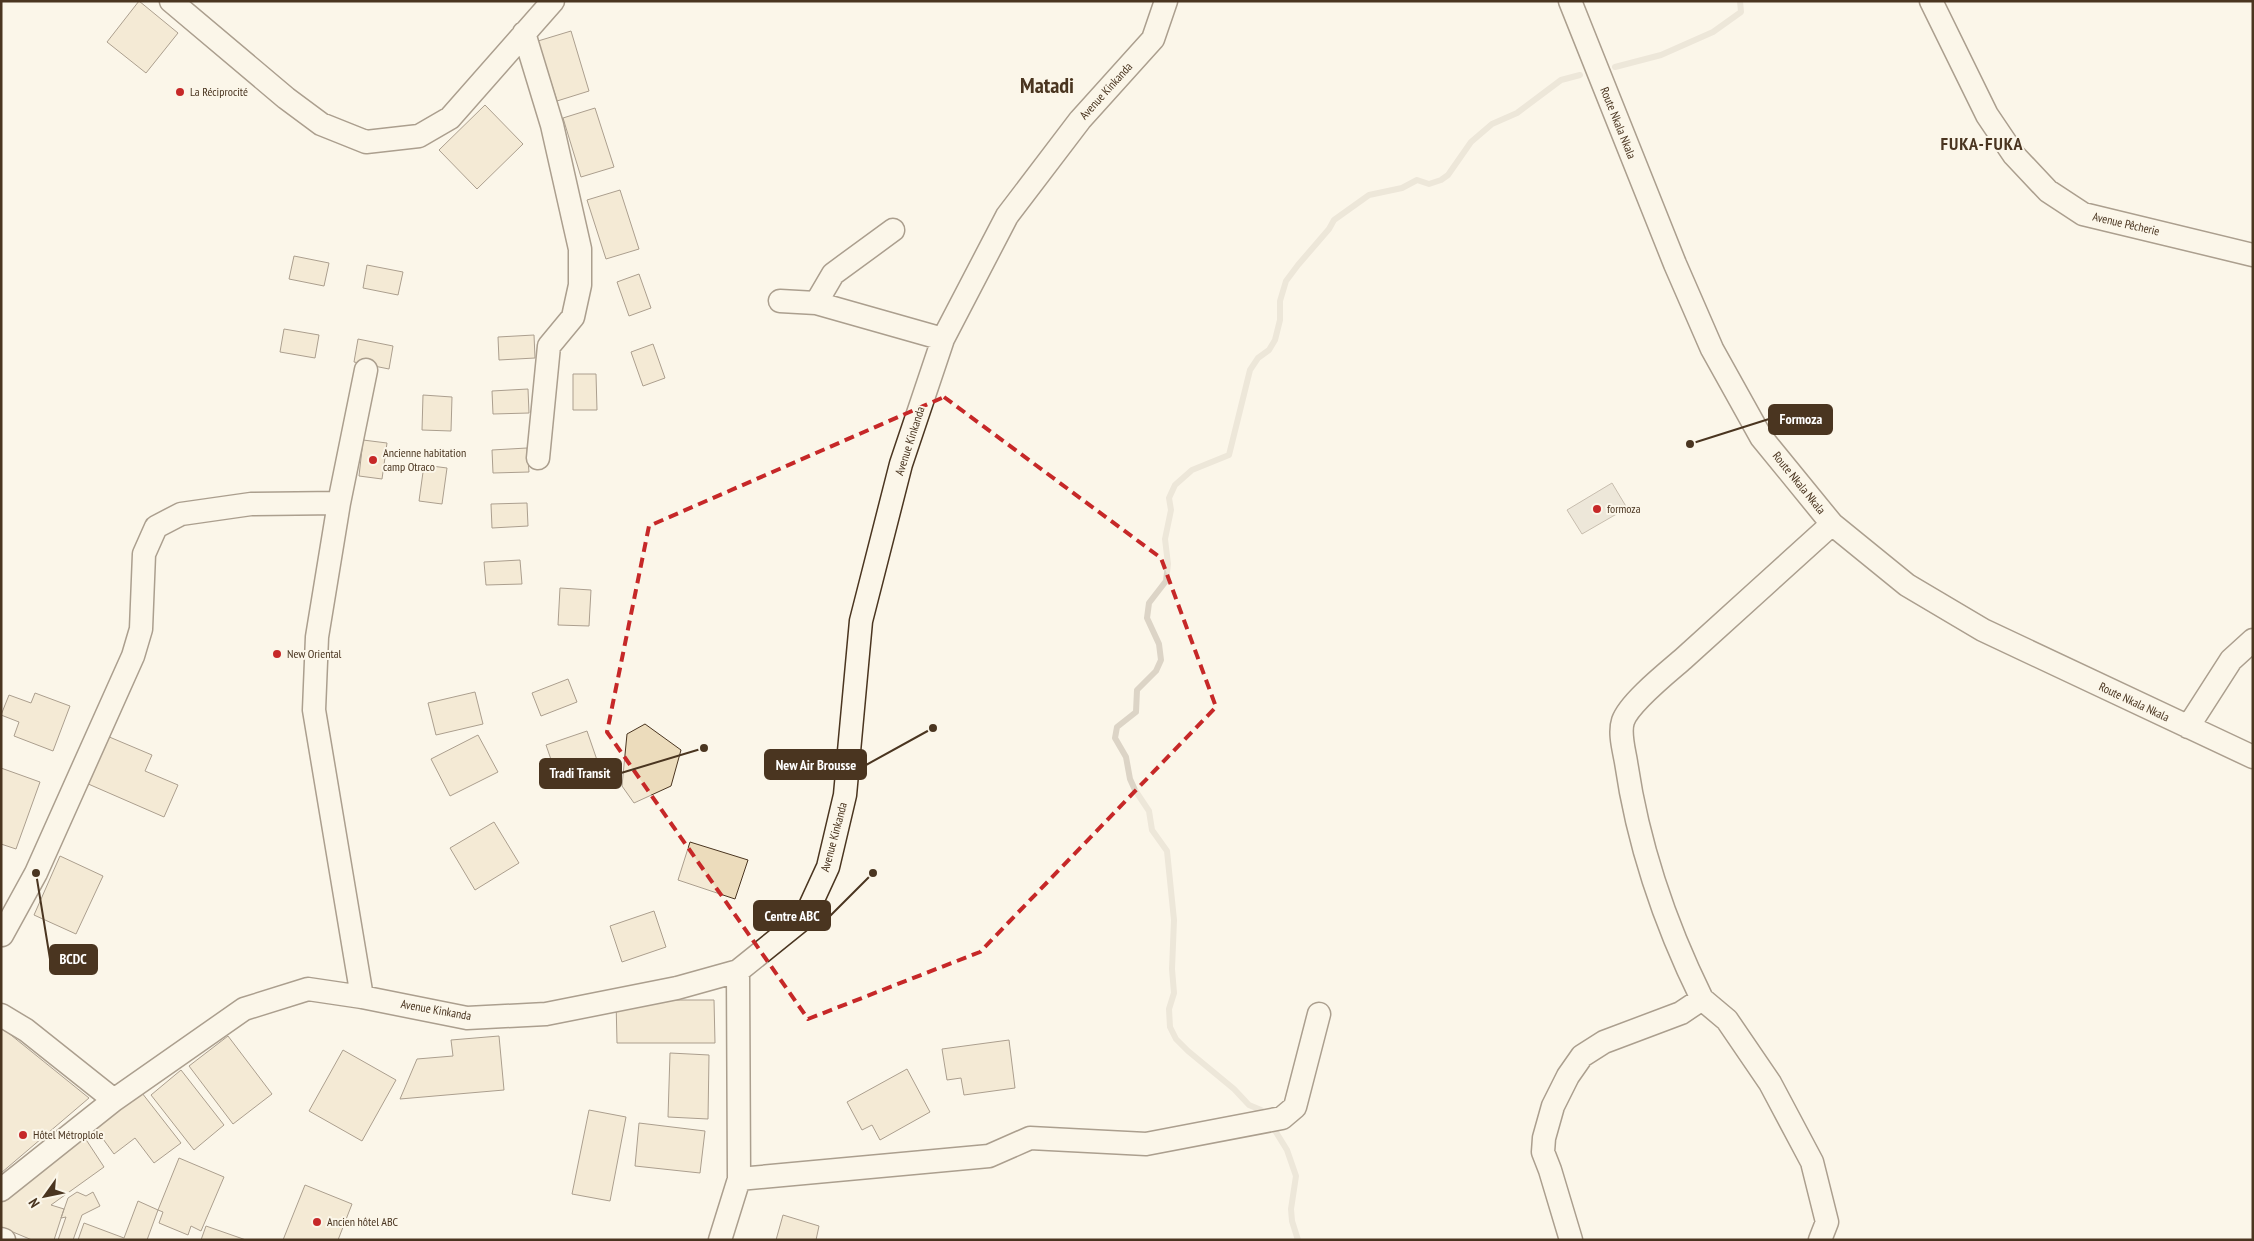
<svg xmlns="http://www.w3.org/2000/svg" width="2254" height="1241" font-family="'PT Sans Narrow',sans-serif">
<rect width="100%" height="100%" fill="#fbf6e9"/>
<path fill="#dcd4c6" stroke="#887966" d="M 1612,483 L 1627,508 L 1582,534 L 1567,510 Z"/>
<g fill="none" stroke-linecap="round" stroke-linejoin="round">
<path stroke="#dcd4c6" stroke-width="6" d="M 1615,67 L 1661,55 L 1713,32 L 1741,12 L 1740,1
M 1266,1115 L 1261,1110 L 1249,1105 L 1234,1089 L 1188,1051 L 1176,1039 L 1170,1027 L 1169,1009 L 1174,993 L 1172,969 L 1174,920 L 1167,851 L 1152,830 L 1149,811 L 1135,790 L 1130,779 L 1126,757 L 1115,738 L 1117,727 L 1136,712 L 1137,690 L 1156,671 L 1161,660 L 1159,644 L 1147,618 L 1149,603 L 1166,581 L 1168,564 L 1165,539 L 1171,510 L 1169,498 L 1175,485 L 1192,470 L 1229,455 L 1250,370 L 1258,358 L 1269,350 L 1275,340 L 1280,320 L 1280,301 L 1286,281 L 1298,265 L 1329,229 L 1334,220 L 1369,195 L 1402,188 L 1417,180 L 1429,184 L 1441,180 L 1448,175 L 1471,142 L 1492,124 L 1517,113 L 1561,80 L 1580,75
M 1271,1124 L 1287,1150 L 1296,1176 L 1291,1209 L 1292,1221 L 1298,1240"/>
</g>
<path fill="#ecdcbc" stroke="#4a3520" d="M 139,1 L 178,33 L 146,73 L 107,42 Z
M 571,31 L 589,91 L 557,101 L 538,41 Z
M 485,105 L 523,144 L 477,189 L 439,150 Z
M 595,108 L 614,167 L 581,177 L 563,118 Z
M 620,190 L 639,249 L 606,259 L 587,200 Z
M 294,256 L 329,263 L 324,286 L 289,279 Z
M 367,265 L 403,272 L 398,295 L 363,288 Z
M 639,274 L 651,308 L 629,316 L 617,282 Z
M 284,329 L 319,335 L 315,358 L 280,352 Z
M 534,335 L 535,358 L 499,360 L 498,337 Z
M 358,339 L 393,346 L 389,369 L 354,362 Z
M 653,344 L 665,378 L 643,386 L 631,352 Z
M 573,374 L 596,374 L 597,410 L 573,410 Z
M 528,389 L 529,413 L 493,414 L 492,391 Z
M 423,395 L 452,397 L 451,431 L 422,430 Z
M 363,440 L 387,443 L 382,479 L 359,476 Z
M 527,448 L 529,472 L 493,473 L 492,450 Z
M 424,465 L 447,468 L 442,504 L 419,501 Z
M 527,503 L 528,526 L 492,528 L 491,504 Z
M 520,560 L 522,584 L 486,585 L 484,562 Z
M 560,588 L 591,590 L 589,626 L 558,625 Z
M 568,679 L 577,702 L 541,716 L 532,693 Z
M 475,692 L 483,724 L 436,735 L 428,703 Z
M 35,693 L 70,706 L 53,751 L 14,736 L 19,722 L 1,715 L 9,695 L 31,703 Z
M 645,724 L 681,750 L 671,786 L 634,803 L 622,786 L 627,734 Z
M 587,731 L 597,760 L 556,774 L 546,745 Z
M 478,735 L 498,772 L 450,796 L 431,759 Z
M 107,736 L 152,755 L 145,771 L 178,785 L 164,817 L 86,783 Z
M 1,768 L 40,782 L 16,849 L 1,844 Z
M 494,822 L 519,863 L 475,890 L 450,848 Z
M 690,842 L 748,860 L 735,899 L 678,880 Z
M 60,856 L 103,876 L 76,934 L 34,915 Z
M 654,911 L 666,947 L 622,962 L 610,926 Z
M 616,1000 L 714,1000 L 715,1043 L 617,1043 Z
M 1,1027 L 89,1098 L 1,1173 Z
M 228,1036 L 272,1094 L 233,1124 L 189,1066 Z
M 499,1036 L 504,1090 L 400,1099 L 417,1059 L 453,1056 L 451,1040 Z
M 1009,1040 L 1015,1088 L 964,1095 L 961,1078 L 947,1080 L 942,1049 Z
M 343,1050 L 396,1080 L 362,1141 L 309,1111 Z
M 670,1053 L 709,1055 L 708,1119 L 668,1117 Z
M 907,1069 L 930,1112 L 880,1140 L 872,1125 L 862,1130 L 847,1102 Z
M 181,1070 L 224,1125 L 194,1150 L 151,1095 Z
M 142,1093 L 181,1143 L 154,1163 L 135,1138 L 114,1154 L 95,1128 Z
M 589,1110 L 626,1117 L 610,1201 L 572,1194 Z
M 639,1123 L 705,1131 L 700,1173 L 635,1166 Z
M 83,1135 L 104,1167 L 51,1205 L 64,1209 L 54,1240 L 32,1240 L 1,1227 L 1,1195 Z
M 179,1158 L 224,1177 L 201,1231 L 191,1226 L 188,1235 L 159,1223 L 163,1212 L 158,1210 Z
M 305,1185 L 352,1204 L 338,1240 L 283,1240 Z
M 77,1192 L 86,1196 L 93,1192 L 100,1206 L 82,1215 L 73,1240 L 58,1240 L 66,1217 L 61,1218 L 68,1198 Z
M 138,1201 L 158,1210 L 147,1240 L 78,1240 L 84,1223 L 124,1238 Z
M 783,1215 L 819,1226 L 816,1240 L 776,1240 Z
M 206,1226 L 246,1240 L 201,1240 Z"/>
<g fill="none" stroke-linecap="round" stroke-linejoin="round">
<defs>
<path id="minor" d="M 171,1 L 286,98 L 321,124 L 366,142 L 419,136 L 450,118 L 553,1
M 1570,1 L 1675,264 L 1712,349 L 1761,437 L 1832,524 L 1907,585 L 1983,630 L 2253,757
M 1931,1 L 1987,115 L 2014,155 L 2048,191 L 2083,214 L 2253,255
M 524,33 L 552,125 L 580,249 L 580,285 L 573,317 L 549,346 L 538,458
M 780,301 L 816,303 L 943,339
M 816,303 L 833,274 L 893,230
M 2188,727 L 2231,660 L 2253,640
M 2,935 L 36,873 L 133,656 L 141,629 L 144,554 L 156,527 L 181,514 L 251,504 L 339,503
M 362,997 L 314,710 L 317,637 L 339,503 L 366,370
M 1702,999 L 1727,1020 L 1770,1083 L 1812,1162 L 1827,1222 L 1820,1240
M 1,1015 L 26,1030 L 114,1100
M 739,1179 L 989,1156 L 1030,1138 L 1146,1144 L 1282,1118 L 1295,1107 L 1319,1014
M 1,1190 L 114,1100 L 244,1009 L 308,989 L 362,997 L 467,1018 L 546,1014 L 677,988 L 738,971 L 805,917 L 828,867 L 845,795 L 861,621 L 901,464 L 943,339 L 1007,216 L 1080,120 L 1153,39 L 1166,1
M 1,1239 L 4,1240
M 720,1240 L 739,1179 L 738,971
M 1571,1240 L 1550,1170 L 1543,1152 L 1544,1138 L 1553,1106 L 1568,1076 L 1582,1056 L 1604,1042 L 1681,1013 L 1702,999 C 1665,924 1638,845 1626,762 C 1624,750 1619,733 1623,721 C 1629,703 1668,672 1683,659 C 1733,614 1782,569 1832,524"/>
</defs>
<use href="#minor" stroke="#4a3520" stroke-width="25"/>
<use href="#minor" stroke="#fbf6e9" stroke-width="22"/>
</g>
<path d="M0 0H2254V1241H0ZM 944,397 L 1161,558 L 1216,707 L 980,952 L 808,1019 L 607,732 L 649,526 Z" fill="#fbf6e9" fill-opacity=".55" fill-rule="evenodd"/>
<path fill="none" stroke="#c62828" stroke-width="4" stroke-dasharray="10 6" stroke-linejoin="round" d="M 944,397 L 1161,558 L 1216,707 L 980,952 L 808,1019 L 607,732 L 649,526 Z"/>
<g fill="#c62828" stroke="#fbf6e9" stroke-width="2">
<circle cx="180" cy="92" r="5"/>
<circle cx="373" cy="460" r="5"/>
<circle cx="1597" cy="509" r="5"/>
<circle cx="277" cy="654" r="5"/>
<circle cx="23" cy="1135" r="5"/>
<circle cx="317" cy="1222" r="5"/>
</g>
<g text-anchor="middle" stroke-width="4" stroke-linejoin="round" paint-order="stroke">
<g font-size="12" fill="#4a3520" stroke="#fbf6e9">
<text transform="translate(1106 91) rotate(-48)" y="4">Avenue Kinkanda</text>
<text transform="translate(1618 123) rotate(68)" y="4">Route Nkala Nkala</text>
<text transform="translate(2126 224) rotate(13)" y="4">Avenue Pêcherie</text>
<text transform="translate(910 441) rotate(-72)" y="4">Avenue Kinkanda</text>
<text transform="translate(1799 483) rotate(51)" y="4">Route Nkala Nkala</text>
<text transform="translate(2134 702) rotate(25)" y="4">Route Nkala Nkala</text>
<text transform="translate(834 837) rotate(-75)" y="4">Avenue Kinkanda</text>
<text transform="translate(436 1010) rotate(10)" y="4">Avenue Kinkanda</text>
</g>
<g font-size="12" fill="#4a3520" stroke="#fbf6e9" text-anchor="start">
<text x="190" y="96">La Réciprocité</text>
<text x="383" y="457">Ancienne habitation<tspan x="383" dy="14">camp Otraco</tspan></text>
<text x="1607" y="513">formoza</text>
<text x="287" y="658">New Oriental</text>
<text x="33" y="1139">Hôtel Métroplole</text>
<text x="327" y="1226">Ancien hôtel ABC</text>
</g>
<g font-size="18" font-weight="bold" letter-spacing="1" fill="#4a3520" stroke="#fbf6e9">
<text x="1982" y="150">FUKA-FUKA</text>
</g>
<g font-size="22" font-weight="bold" fill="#4a3520" stroke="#fbf6e9">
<text x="1047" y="93">Matadi</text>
</g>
</g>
<path fill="none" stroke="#4a3520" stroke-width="2" d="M1690 444L1769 419M933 728L866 765M704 748L621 773M873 873L830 916M36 873L50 959"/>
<g fill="#4a3520" stroke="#fbf6e9" stroke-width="2">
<circle cx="1690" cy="444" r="5"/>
<circle cx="933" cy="728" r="5"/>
<circle cx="704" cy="748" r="5"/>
<circle cx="873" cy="873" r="5"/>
<circle cx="36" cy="873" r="5"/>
</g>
<g fill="#4a3520" stroke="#4a3520" stroke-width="2">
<rect x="1769" y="405" width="63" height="29" rx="5"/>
<rect x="765" y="750" width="101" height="29" rx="5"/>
<rect x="540" y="759" width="81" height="29" rx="5"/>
<rect x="754" y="901" width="76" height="29" rx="5"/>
<rect x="50" y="945" width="47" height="29" rx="5"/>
</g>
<g font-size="14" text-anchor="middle" font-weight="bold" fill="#fff">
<text x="1801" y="424">Formoza</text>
<text x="816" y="770">New Air Brousse</text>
<text x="580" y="778">Tradi Transit</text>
<text x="792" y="921">Centre ABC</text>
<text x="73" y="964">BCDC</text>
</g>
<rect width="2254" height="1241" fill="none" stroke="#4a3520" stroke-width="5"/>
<g transform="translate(45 1196) rotate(237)" stroke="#fbf6e9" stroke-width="4" paint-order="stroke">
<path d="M0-4L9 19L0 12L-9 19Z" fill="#4a3520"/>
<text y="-8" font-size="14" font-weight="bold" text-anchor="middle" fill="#4a3520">N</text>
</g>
</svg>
